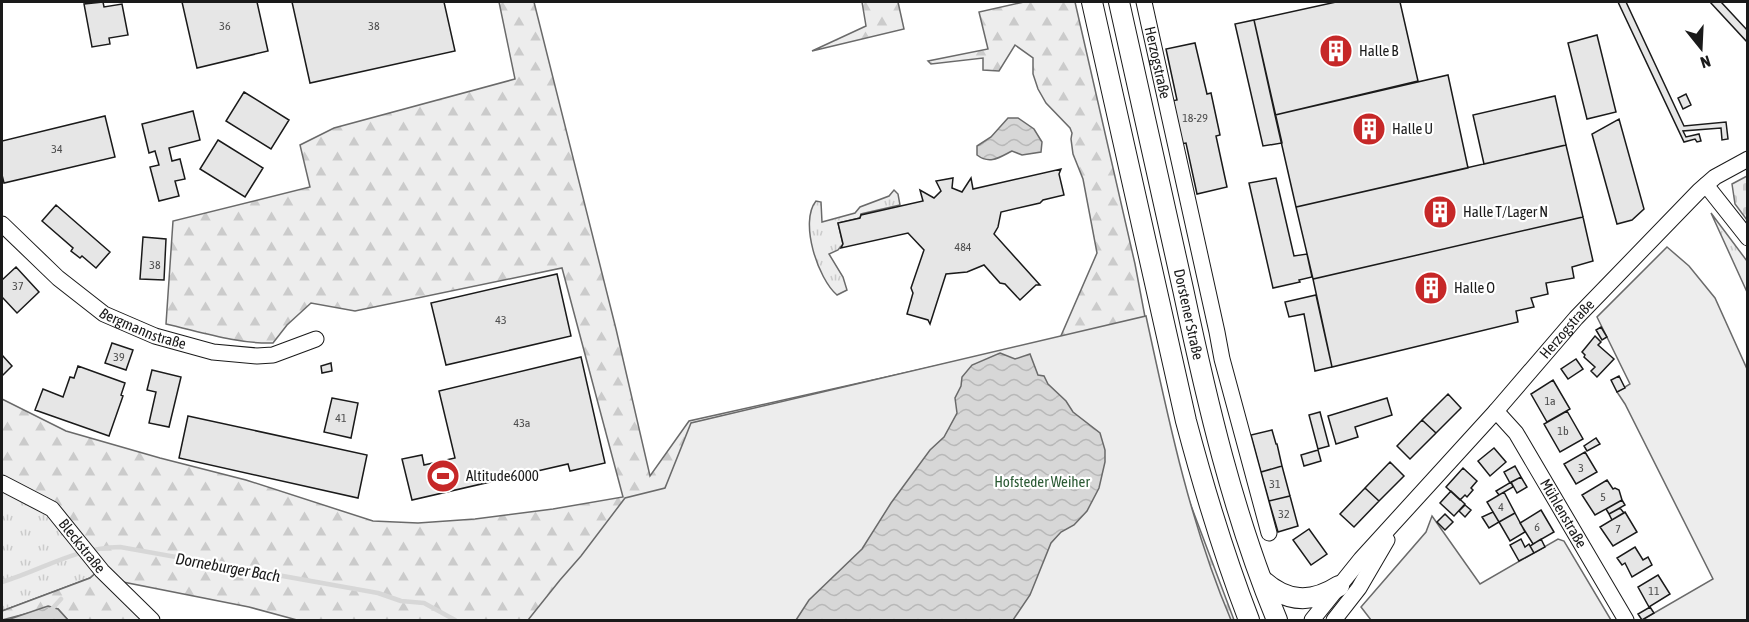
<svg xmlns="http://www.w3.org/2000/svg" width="1749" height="622" font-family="'Asap Condensed',sans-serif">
<defs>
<pattern id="grass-tufts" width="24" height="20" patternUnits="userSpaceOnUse" patternTransform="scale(1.5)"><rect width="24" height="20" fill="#ededed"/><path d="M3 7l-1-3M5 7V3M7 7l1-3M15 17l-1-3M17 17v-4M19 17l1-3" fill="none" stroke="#cbcbcb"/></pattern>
<pattern id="forest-firs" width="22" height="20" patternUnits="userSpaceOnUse" patternTransform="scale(1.5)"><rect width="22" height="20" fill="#ededed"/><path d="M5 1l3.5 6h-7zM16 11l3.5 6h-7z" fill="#cbcbcb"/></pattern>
<pattern id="cemetery-stones" width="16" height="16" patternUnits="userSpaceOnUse" patternTransform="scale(1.5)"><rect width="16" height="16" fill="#ededed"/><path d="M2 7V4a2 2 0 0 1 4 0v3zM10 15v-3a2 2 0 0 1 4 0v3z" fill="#cbcbcb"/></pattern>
<pattern id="water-waves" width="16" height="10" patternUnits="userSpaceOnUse" patternTransform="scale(1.5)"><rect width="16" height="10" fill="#d7d7d7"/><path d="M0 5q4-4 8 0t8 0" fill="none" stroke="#b8b8b8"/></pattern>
</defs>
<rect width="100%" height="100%" fill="#fff"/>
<path fill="url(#grass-tufts)" stroke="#6a6a6a" stroke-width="1.5" d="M 894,190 L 898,194 L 900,205 L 861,214 L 860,218 L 838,223 L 843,244 L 838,250 L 829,254 L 843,277 L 847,290 L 837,295 C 818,279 799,222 816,201 L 821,202 L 822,222 L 855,213 L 860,207 L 889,196 Z
M 1711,213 L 1747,261 L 1747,292 Z
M 2,483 L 52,509 L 98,571 L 90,578 L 2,611 Z"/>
<path fill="url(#forest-firs)" stroke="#6a6a6a" stroke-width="1.5" d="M 499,2 L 534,2 L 616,329 L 650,476 L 689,421 L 1060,338 L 1097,253 L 1083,179 L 1073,154 L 1071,139 L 1072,133 L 1070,128 L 1046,103 L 1038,89 L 1033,74 L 1033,58 L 1015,45 L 999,71 L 983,70 L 983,58 L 931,64 L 928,61 L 988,49 L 979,12 L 1024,2 L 1075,2 L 1135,264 L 1163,412 L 1178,471 L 1234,620 L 297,620 L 249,607 L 123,582 L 74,533 L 2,483 L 2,399 L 66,431 L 160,458 L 246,480 L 373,521 L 418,523 L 475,519 L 553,509 L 623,497 L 562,268 L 355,311 L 311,303 L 287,325 L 273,343 C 237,344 201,332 166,324 L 173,221 L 310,187 L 300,145 L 334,128 L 515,79 Z
M 862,2 L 898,2 L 904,29 L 812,51 L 866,26 Z
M 98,571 L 145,620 L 68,620 L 58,609 L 29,613 L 2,620 L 2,611 L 90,578 Z"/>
<path fill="url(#cemetery-stones)" stroke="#6a6a6a" stroke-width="1.5" d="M 1747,176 L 1747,220 L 1735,204 L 1732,184 Z"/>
<path fill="#ededed" stroke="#6a6a6a" stroke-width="1.5" d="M 1667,247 L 1689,266 L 1715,298 L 1747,369 L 1747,620 L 1642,620 L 1713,579 L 1625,404 L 1617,392 L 1630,384 L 1597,317 Z
M 1146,316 C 1168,418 1190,524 1231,620 L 528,620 L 560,580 L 581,556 L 625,498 L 665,488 L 691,423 Z
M 1432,516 L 1480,584 L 1558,539 L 1564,541 L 1611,620 L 1371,620 L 1361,607 L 1426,532 Z"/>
<path fill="url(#water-waves)" stroke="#6a6a6a" stroke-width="1.5" d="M 1008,118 L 1018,118 L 1034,129 L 1042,142 L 1041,152 L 1022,155 L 1012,151 C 1000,157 990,165 977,155 L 977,146 L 991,137 Z
M 1000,353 L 1015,359 L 1030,354 L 1038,375 L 1044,376 L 1048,384 L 1066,401 L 1073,412 L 1100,433 L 1105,450 L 1105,462 L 1099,488 L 1087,511 L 1074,525 L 1061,532 L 1051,543 L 1030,595 L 1013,620 L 796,620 L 809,600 L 862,549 L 891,503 L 930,450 L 944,437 L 957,413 L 955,398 L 961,386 L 962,377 L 972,365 Z
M 48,606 L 58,609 L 68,620 L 7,620 Z"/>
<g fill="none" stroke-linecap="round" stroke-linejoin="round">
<path stroke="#d7d7d7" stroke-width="4.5" d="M 2,582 C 45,569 73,548 120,547 L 378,593 L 401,601 L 424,603 L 455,620
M 48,620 L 51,610 L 61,599"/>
</g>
<path fill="#e6e6e6" stroke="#1a1a1a" stroke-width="1.5" d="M 103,2 L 104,7 L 122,4 L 128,35 L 109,38 L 110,44 L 92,47 L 84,4 Z
M 182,2 L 257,2 L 268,51 L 197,68 Z
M 292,2 L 444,2 L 455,51 L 310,83 Z
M 1336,2 L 1400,2 L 1418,81 L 1275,115 L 1254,20 Z
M 1618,2 L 1626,2 L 1684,126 L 1726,122 L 1728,139 L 1722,140 L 1721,128 L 1683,131 L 1686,137 L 1699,134 L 1701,141 L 1697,142 L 1695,139 L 1684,142 Z
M 1710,2 L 1721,2 L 1748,31 L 1748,43 Z
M 1254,20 L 1282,143 L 1263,146 L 1235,24 Z
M 1597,35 L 1616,112 L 1587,119 L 1568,43 Z
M 1195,43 L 1207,94 L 1211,93 L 1220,135 L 1216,136 L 1227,187 L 1197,194 L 1186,143 L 1180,144 L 1171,101 L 1177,100 L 1166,49 Z
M 1448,75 L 1468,168 L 1296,207 L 1275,115 Z
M 244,92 L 289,120 L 271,149 L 226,121 Z
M 1686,94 L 1691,105 L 1683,109 L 1678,98 Z
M 1555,96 L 1566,145 L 1484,164 L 1473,115 Z
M 193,111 L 200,140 L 169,148 L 172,161 L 180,159 L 185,179 L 175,181 L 179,196 L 159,201 L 150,167 L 159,165 L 155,151 L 149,153 L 142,124 Z
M 105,116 L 115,157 L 4,183 L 2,175 L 2,141 Z
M 1619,119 L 1644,209 L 1632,220 L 1617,224 L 1592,134 Z
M 218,140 L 263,168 L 245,197 L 200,169 Z
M 1566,145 L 1583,217 L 1313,279 L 1296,207 Z
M 1061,169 L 1059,174 L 1064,195 L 1043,200 L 1040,203 L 1001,212 L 998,227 L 994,234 L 1040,285 L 1036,285 L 1020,300 L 1005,284 L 1000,283 L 984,265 L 967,272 L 946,274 L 930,324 L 928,320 L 907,314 L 913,293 L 911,288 L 924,250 L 908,233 L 841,248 L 843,244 L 838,223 L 860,218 L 861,215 L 923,201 L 920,190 L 934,198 L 941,191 L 936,181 L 953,178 L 952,188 L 962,192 L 971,178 L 973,189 Z
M 1276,178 L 1294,256 L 1307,254 L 1312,277 L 1299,280 L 1300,282 L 1273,288 L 1249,183 Z
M 56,205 L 110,252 L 96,268 L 82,256 L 80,258 L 71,251 L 73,248 L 42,221 Z
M 1583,217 L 1593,261 L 1572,267 L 1574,278 L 1546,283 L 1548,294 L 1531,298 L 1534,307 L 1516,311 L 1518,322 L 1332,367 L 1313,279 Z
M 143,237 L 166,239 L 164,280 L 140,279 Z
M 16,267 L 39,292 L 17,313 L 2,297 L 2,280 Z
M 557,274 L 571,336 L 446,365 L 431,303 Z
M 1316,295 L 1332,367 L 1315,371 L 1304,314 L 1289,317 L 1285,302 Z
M 1601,327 L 1607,337 L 1602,340 L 1596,330 Z
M 1595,336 L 1601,342 L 1598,345 L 1614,359 L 1597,377 L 1591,371 L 1595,367 L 1584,357 L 1585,355 L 1582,352 Z
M 112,343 L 133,350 L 126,370 L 105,363 Z
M 2,355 L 12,366 L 2,376 Z
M 581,357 L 605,463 L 570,471 L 568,464 L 412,500 L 402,459 L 422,455 L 424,465 L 455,458 L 439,391 Z
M 1576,359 L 1583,369 L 1568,379 L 1561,369 Z
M 331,363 L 332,371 L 322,373 L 321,366 Z
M 78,366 L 125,383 L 121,395 L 123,396 L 109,436 L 35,410 L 43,389 L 63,397 L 70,377 L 74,378 Z
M 152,370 L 181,377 L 169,427 L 149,423 L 156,392 L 147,390 Z
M 1619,376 L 1625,388 L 1617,392 L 1611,380 Z
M 1553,380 L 1570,409 L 1547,422 L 1531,394 Z
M 1448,394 L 1461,408 L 1436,433 L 1422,420 Z
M 332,398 L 358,403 L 351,438 L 324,432 Z
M 1387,398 L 1392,415 L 1355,427 L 1358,437 L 1336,444 L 1328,416 Z
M 1567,411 L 1583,439 L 1560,452 L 1544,424 Z
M 1320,412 L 1329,446 L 1318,449 L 1309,415 Z
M 188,416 L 367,455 L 358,498 L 179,458 Z
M 1422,420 L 1436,433 L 1410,459 L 1397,446 Z
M 1272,430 L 1276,444 L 1277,444 L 1282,466 L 1261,472 L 1251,435 Z
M 1596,438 L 1600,444 L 1587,451 L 1584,446 Z
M 1494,448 L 1506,462 L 1490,476 L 1478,461 Z
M 1318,450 L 1321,461 L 1304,466 L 1301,455 Z
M 1585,452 L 1597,472 L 1576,484 L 1564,464 Z
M 1390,462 L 1404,476 L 1379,501 L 1365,488 Z
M 1282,466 L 1290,496 L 1269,501 L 1261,472 Z
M 1515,466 L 1521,477 L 1510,483 L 1504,472 Z
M 1463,468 L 1477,481 L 1471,488 L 1473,490 L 1467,497 L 1465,495 L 1460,500 L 1446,487 Z
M 1521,477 L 1527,487 L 1517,493 L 1511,482 Z
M 1607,480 L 1613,489 L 1615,488 L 1619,490 L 1622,500 L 1595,515 L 1582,495 Z
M 1511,482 L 1513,487 L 1499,495 L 1496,491 Z
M 1365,488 L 1379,501 L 1354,527 L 1340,514 Z
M 1451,491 L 1465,504 L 1454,516 L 1440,503 Z
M 1504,492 L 1515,513 L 1499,522 L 1487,502 Z
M 1290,496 L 1298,526 L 1278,532 L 1269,501 Z
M 1622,500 L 1625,505 L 1609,514 L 1606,509 Z
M 1465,505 L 1471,510 L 1465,517 L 1459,511 Z
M 1620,508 L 1624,513 L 1612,520 L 1609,514 Z
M 1541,510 L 1554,532 L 1533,544 L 1520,523 Z
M 1493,512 L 1499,522 L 1489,528 L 1482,517 Z
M 1625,512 L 1637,532 L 1613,546 L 1600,527 Z
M 1515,513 L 1525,532 L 1510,541 L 1499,522 Z
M 1445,514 L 1453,522 L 1445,530 L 1437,522 Z
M 1309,529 L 1327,554 L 1311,565 L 1293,540 Z
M 1521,539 L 1525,547 L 1529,544 L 1534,553 L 1519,561 L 1510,545 Z
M 1541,539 L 1545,547 L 1534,553 L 1530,546 Z
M 1635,547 L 1643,560 L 1648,557 L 1652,565 L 1632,577 L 1625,563 L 1622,565 L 1617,558 Z
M 1658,575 L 1670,594 L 1649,607 L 1638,587 Z
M 1650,607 L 1654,613 L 1642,620 L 1638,614 Z"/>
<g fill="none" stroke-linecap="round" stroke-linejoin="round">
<defs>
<g id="minor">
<path id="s1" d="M 1144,2 L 1217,332 L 1222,359 L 1269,533"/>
<path d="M 1706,185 L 1748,238"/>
<path id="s2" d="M 2,224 L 58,278 L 104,314 L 155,336 L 213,352 L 257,356 L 273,355 L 316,339"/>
<path id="s3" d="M 1496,411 L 1516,433 L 1626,620"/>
<path id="s4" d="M 2,483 L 52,509 L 102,571 L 152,620"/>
<path id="s5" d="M 1312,620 L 1361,559 L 1496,411 L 1576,318 L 1699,191 L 1715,177 L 1748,159"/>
<path d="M 1334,620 L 1359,588 L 1387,540"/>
</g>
<g id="major">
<path d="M 1092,2 L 1186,421 C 1204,489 1224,555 1249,620"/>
<path id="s6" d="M 1119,2 C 1141,97 1162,193 1183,289 C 1207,402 1233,514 1277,620"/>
<path d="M 1262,580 C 1286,602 1311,604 1339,586"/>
</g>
</defs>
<use href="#minor" stroke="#1a1a1a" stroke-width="17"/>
<use href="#major" stroke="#1a1a1a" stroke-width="22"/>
<use href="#minor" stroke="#fff" stroke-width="15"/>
<use href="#major" stroke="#fff" stroke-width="20"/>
</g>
<defs>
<symbol id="building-disc" viewBox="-11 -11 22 22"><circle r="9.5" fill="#c62828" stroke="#fff"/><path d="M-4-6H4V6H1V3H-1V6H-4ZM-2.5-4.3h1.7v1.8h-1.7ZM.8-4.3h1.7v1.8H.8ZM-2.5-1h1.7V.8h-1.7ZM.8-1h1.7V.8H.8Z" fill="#fff"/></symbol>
<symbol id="stadium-disc" viewBox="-11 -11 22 22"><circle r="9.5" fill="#c62828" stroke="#fff"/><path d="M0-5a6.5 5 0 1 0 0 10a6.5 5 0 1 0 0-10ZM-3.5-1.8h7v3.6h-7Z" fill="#fff"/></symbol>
</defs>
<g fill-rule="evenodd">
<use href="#building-disc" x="1317" y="32" width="38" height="38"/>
<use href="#building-disc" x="1350" y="110" width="38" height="38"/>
<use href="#building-disc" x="1421" y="193" width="38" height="38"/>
<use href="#building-disc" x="1412" y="269" width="38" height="38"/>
<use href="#stadium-disc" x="424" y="457" width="38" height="38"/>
</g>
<g text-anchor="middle" stroke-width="4.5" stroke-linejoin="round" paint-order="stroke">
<g font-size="12" fill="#4d4d4d">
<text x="225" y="30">36</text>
<text x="374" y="30">38</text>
<text x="1195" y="122">18-29</text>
<text x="57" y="153">34</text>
<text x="963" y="251">484</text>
<text x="155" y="269">38</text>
<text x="18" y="290">37</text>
<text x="501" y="324">43</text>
<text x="119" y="361">39</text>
<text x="1550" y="405">1a</text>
<text x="341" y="422">41</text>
<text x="522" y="427">43a</text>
<text x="1563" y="435">1b</text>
<text x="1581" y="472">3</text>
<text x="1275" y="488">31</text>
<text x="1603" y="501">5</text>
<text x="1501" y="511">4</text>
<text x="1284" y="518">32</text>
<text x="1537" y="531">6</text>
<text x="1618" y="533">7</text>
<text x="1654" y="595">11</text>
</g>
<g font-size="15" fill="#1a1a1a" stroke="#fff" text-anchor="start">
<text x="1359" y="56">Halle B</text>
<text x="1392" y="134">Halle U</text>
<text x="1463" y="217">Halle T/Lager N</text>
<text x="1454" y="293">Halle O</text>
<text x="466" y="481">Altitude6000</text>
</g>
<g font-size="15" fill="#1a1a1a" stroke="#fff">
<text dy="5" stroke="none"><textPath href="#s1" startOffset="62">Herzogstraße</textPath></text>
<text dy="5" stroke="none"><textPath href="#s6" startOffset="320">Dorstener Straße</textPath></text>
<text dy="5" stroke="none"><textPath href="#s2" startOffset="178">Bergmannstraße</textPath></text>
<text dy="5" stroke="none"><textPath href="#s5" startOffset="387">Herzogstraße</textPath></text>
<text dy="5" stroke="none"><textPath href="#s3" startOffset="123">Mühlenstraße</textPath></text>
<text dy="5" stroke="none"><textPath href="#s4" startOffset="104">Bleckstraße</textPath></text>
</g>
<g font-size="15" fill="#2b5a34" stroke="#fff">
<text x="1042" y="487">Hofsteder Weiher</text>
</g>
<g font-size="16" font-style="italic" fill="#1a1a1a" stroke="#fff">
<text transform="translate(228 567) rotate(10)" y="6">Dorneburger Bach</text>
</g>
</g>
<rect width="1749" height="622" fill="none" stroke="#1a1a1a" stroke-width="6"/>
<g transform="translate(1701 48) rotate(162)" stroke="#ffffff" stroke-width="4.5" paint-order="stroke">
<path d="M0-4.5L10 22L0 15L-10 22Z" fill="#1a1a1a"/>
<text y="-9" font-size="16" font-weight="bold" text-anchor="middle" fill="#1a1a1a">N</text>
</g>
</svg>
